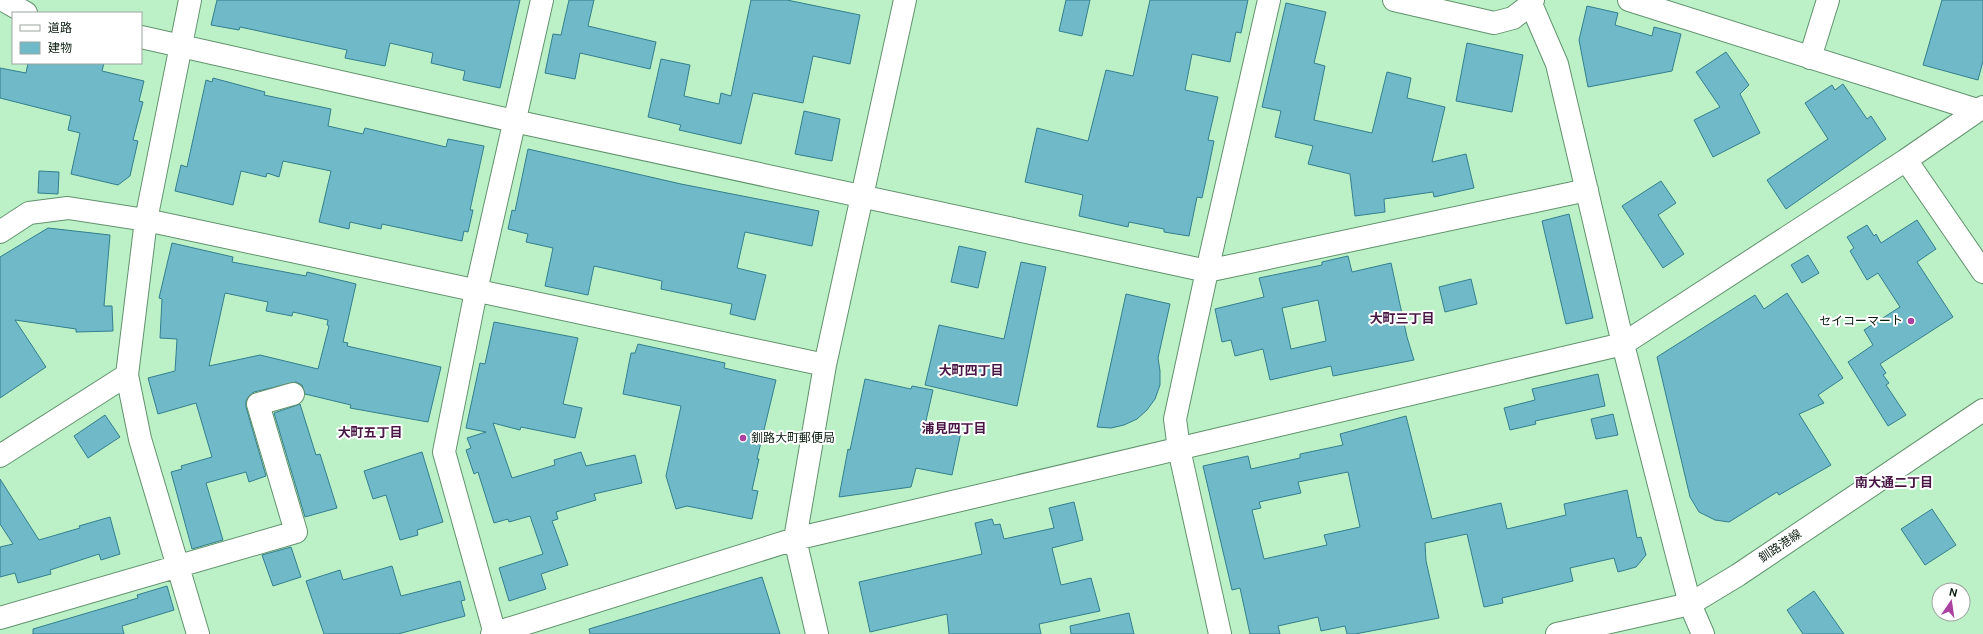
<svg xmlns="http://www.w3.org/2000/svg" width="1983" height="634" font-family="'DM Sans','Noto Sans JP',sans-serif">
<rect width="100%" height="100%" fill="#bcf1c8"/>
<path fill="#6fb9c8" stroke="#337f8d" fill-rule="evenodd" d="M 217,0 L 520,0 L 500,88 L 463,80 L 465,71 L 431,63 L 433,53 L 390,43 L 385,66 L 345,58 L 347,50 L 240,27 L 239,30 L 211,25 Z
M 569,0 L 594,0 L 588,26 L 656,42 L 650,69 L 580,53 L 575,79 L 545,73 L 553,34 L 561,35 Z
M 751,0 L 787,0 L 860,15 L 850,64 L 813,56 L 803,103 L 753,93 L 741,144 L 679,130 L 681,125 L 648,117 L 661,59 L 690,65 L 684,96 L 719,104 L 721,93 L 731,96 Z
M 1066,0 L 1090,0 L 1082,36 L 1059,31 Z
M 1150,0 L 1248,0 L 1241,33 L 1236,32 L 1230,62 L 1192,54 L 1185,90 L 1218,97 L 1208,140 L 1214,141 L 1206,180 L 1202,198 L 1197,197 L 1189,236 L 1164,232 L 1164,229 L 1129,222 L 1128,227 L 1079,216 L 1083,195 L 1025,182 L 1037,128 L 1088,141 L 1106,70 L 1133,76 Z
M 1942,0 L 1983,0 L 1983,61 L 1978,80 L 1923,65 Z
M 1286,3 L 1326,12 L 1314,63 L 1325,66 L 1314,120 L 1372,133 L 1387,72 L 1411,78 L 1407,98 L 1445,107 L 1432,162 L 1466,154 L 1474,188 L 1434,197 L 1433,192 L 1384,199 L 1385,212 L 1355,216 L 1350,174 L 1308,164 L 1313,146 L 1275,137 L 1281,111 L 1262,107 Z
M 1587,6 L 1618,13 L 1615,25 L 1652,36 L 1654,27 L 1681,34 L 1672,71 L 1588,87 L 1579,40 Z
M 1467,43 L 1523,55 L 1512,112 L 1456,101 Z
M 1726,52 L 1749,85 L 1740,94 L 1760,133 L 1713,157 L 1694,120 L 1720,107 L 1696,72 Z
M 28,63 L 104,63 L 102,71 L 144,81 L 139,101 L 143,102 L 133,140 L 138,141 L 130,176 L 118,185 L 71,174 L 80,133 L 68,130 L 71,116 L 0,98 L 0,68 L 26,73 Z
M 213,78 L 265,92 L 264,95 L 331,109 L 328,126 L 363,134 L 365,128 L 446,147 L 448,139 L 484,146 L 470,210 L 473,210 L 468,232 L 464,231 L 462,241 L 382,224 L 381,229 L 350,222 L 349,229 L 319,222 L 331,171 L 283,161 L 279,177 L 267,173 L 266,177 L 241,171 L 233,205 L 175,191 L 181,165 L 187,167 L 206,80 L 212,82 Z
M 1843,84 L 1867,119 L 1871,116 L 1886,139 L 1786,209 L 1767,180 L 1828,139 L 1805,103 L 1832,85 L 1835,90 Z
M 804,111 L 840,119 L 832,161 L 795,154 Z
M 528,149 L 681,184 L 819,211 L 812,246 L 745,232 L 737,268 L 766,275 L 755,320 L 730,314 L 732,304 L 661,289 L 662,281 L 594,266 L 588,295 L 545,286 L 553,248 L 526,242 L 528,234 L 508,229 L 512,210 L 515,211 Z
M 39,171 L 59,172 L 58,194 L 38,193 Z
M 1661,181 L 1676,203 L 1658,215 L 1684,254 L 1663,268 L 1622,206 Z
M 1569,214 L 1593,318 L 1566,324 L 1542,221 Z
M 1917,220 L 1936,249 L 1917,262 L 1953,317 L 1880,364 L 1886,373 L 1883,375 L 1889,383 L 1886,385 L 1906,415 L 1888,426 L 1848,362 L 1873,345 L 1864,330 L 1900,307 L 1878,273 L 1867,280 L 1850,251 L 1854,248 L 1847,237 L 1867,225 L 1874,236 L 1876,234 L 1881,243 Z
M 48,228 L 110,235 L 104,306 L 112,306 L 113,331 L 76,332 L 76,329 L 15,320 L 46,367 L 0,398 L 0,257 Z
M 172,243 L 233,257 L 232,262 L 306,276 L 307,272 L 356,284 L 343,342 L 348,343 L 347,346 L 441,367 L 428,422 L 350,408 L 351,405 L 305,394 L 302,385 L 296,382 L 254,392 L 249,396 L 246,401 L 246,407 L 266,476 L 249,482 L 246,472 L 206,483 L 223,540 L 192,549 L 171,472 L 182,469 L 181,466 L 212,457 L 196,403 L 158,414 L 148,378 L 175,371 L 177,339 L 160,338 L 162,299 L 159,298 ZM 225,293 L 268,302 L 266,311 L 292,316 L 293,312 L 328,320 L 327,325 L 329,326 L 318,369 L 260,355 L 209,366 Z
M 959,246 L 986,252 L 978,288 L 951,282 Z
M 1808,255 L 1819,273 L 1802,283 L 1791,265 Z
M 1348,256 L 1352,272 L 1391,263 L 1407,337 L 1414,360 L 1333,376 L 1331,366 L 1270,380 L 1263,349 L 1235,356 L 1231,340 L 1222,342 L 1215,309 L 1264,297 L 1259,278 L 1322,265 L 1322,262 ZM 1318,300 L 1326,341 L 1291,349 L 1282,308 Z
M 1021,262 L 1046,267 L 1017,406 L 925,385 L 939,325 L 1004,339 Z
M 1471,279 L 1477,304 L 1445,312 L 1439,287 Z
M 1787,293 L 1843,378 L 1818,395 L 1824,403 L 1799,414 L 1831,465 L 1779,495 L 1777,492 L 1729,522 L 1715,520 L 1699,512 L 1690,497 L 1657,357 L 1755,295 L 1764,309 Z
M 1126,294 L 1170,304 L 1158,358 L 1160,371 L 1160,385 L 1155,399 L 1147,410 L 1137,419 L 1124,425 L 1111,428 L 1097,427 Z
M 494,322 L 578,338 L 563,404 L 582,408 L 575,438 L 521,427 L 520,430 L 493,423 L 512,478 L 555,465 L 554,460 L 581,452 L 586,466 L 635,455 L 642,483 L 594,494 L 596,500 L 556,512 L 558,519 L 552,521 L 568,565 L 541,574 L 546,589 L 509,601 L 499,568 L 543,554 L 530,516 L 509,522 L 508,519 L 494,523 L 478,472 L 474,474 L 466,450 L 471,448 L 467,438 L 486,432 L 466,428 L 480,363 L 485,364 Z
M 638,344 L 725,363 L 724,368 L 776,380 L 757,459 L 759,459 L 752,490 L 758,491 L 752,519 L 687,506 L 676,509 L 666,476 L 681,406 L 623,394 L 631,353 L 635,353 Z
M 1598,374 L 1605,406 L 1535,421 L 1536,424 L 1510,430 L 1504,408 L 1535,400 L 1532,389 Z
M 865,379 L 911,389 L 912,386 L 933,390 L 925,425 L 961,432 L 952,475 L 916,468 L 911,487 L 839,497 L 848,449 L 850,450 Z
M 300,404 L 316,455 L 320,454 L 337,508 L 305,517 L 274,413 Z
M 1613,414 L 1618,435 L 1596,439 L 1591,419 Z
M 105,415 L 120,437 L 88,458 L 74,436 Z
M 1406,416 L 1432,519 L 1501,503 L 1507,529 L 1566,515 L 1564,504 L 1627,490 L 1637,538 L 1641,537 L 1646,555 L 1636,567 L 1618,572 L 1614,558 L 1570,568 L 1573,581 L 1502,598 L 1503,603 L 1484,607 L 1467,534 L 1425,543 L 1426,561 L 1439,618 L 1355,634 L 1347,634 L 1345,626 L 1321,631 L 1318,617 L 1278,626 L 1280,634 L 1250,634 L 1240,588 L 1232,590 L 1203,466 L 1248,456 L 1251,469 L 1300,458 L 1300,454 L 1343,445 L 1340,434 ZM 1348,472 L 1360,527 L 1324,535 L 1327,545 L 1264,559 L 1252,510 L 1261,508 L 1259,502 L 1301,493 L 1298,482 Z
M 422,452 L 443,522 L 417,530 L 418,535 L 400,540 L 386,495 L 373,499 L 364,471 Z
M 0,479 L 39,540 L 80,528 L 79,526 L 110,517 L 120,554 L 101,560 L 99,554 L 50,570 L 51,574 L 18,583 L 15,573 L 0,577 L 0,547 L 13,544 L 0,524 Z
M 1074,502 L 1083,540 L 1052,548 L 1061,585 L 1091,578 L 1100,611 L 1039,624 L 1041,634 L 949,634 L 947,614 L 870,632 L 859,582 L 982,554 L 975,523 L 992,519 L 994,525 L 1000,524 L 1004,539 L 1054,528 L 1049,508 Z
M 1932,509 L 1956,545 L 1925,565 L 1901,529 Z
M 291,547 L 301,577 L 273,586 L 262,555 Z
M 392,566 L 401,596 L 460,581 L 465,600 L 461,601 L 465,616 L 398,634 L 324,634 L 306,581 L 340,570 L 343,580 Z
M 762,577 L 780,634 L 590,634 L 589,629 Z
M 167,586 L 174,610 L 122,626 L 124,634 L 33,634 L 33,629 L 138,598 L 137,595 Z
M 1814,591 L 1844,634 L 1803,634 L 1787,610 Z
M 1129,613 L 1134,634 L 1071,634 L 1070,626 Z"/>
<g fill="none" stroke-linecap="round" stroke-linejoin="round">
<defs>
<path id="minor" d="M 3,0 L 26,13
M 190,0 L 146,220 L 127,375 L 140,439 L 198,634
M 1394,0 L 1494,23 L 1513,18 L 1531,4 L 1533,0
M 1629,0 L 1977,110
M 1531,4 L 1557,64 L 1623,344 L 1677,555 L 1690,604 L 1703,634
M 141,37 L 514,121 L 1207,271 L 1587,190
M 1810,58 L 1828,0
M 1906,160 L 1983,272
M 0,232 L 29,213 L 68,208 L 146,220 L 825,365
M 0,456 L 127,375
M 0,618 L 296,532 L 258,404 L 293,394
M 492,634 L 795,539 L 1623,344 L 1906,160 L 1983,107
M 495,634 L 444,452 L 476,291 L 542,0
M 817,634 L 795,539 L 825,365 L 905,0
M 1220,634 L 1179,449 L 1175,419 L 1207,271 L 1269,0"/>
<path id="major" d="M 1557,634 L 1690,604 L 1738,575 L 1983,410"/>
</defs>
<use href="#minor" stroke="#61926d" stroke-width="24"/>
<use href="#major" stroke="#61926d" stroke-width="24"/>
<use href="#minor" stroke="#fff" stroke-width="22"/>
<use href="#major" stroke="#fff" stroke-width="22"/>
</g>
<g fill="#ab41a1" stroke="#fff" stroke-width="1.5">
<circle cx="1911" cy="321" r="4"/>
<circle cx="743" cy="438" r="4"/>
</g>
<g text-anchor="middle" stroke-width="4" stroke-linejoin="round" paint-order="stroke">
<g font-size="12" fill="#091d0f" stroke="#fff" text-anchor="end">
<text x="1903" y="325">セイコーマート</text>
<text x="751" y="442" text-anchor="start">釧路大町郵便局</text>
</g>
<g font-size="12" fill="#091d0f" stroke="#fff">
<text transform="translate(1780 546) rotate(-34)" y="4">釧路港線</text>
</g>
<g font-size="13" font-weight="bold" fill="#481544" stroke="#fff">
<text x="1402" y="323">大町三丁目</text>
<text x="971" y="375">大町四丁目</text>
<text x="954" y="433">浦見四丁目</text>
<text x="370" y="437">大町五丁目</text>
<text x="1894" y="487">南大通二丁目</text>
</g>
</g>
<rect x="12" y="12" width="130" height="52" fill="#ffffff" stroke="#9da59f"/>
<rect x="20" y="25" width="20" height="6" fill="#ffffff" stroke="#9da59f"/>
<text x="48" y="32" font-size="12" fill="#091d0f">道路</text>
<rect x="20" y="42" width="20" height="12" fill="#6fb9c8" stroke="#9da59f"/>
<text x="48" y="52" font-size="12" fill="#091d0f">建物</text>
<g transform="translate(1951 602) rotate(13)"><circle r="19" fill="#ffffff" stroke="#9da59f"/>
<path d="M0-3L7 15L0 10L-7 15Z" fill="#ab41a1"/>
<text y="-6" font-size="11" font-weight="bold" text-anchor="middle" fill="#091d0f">N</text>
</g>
</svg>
